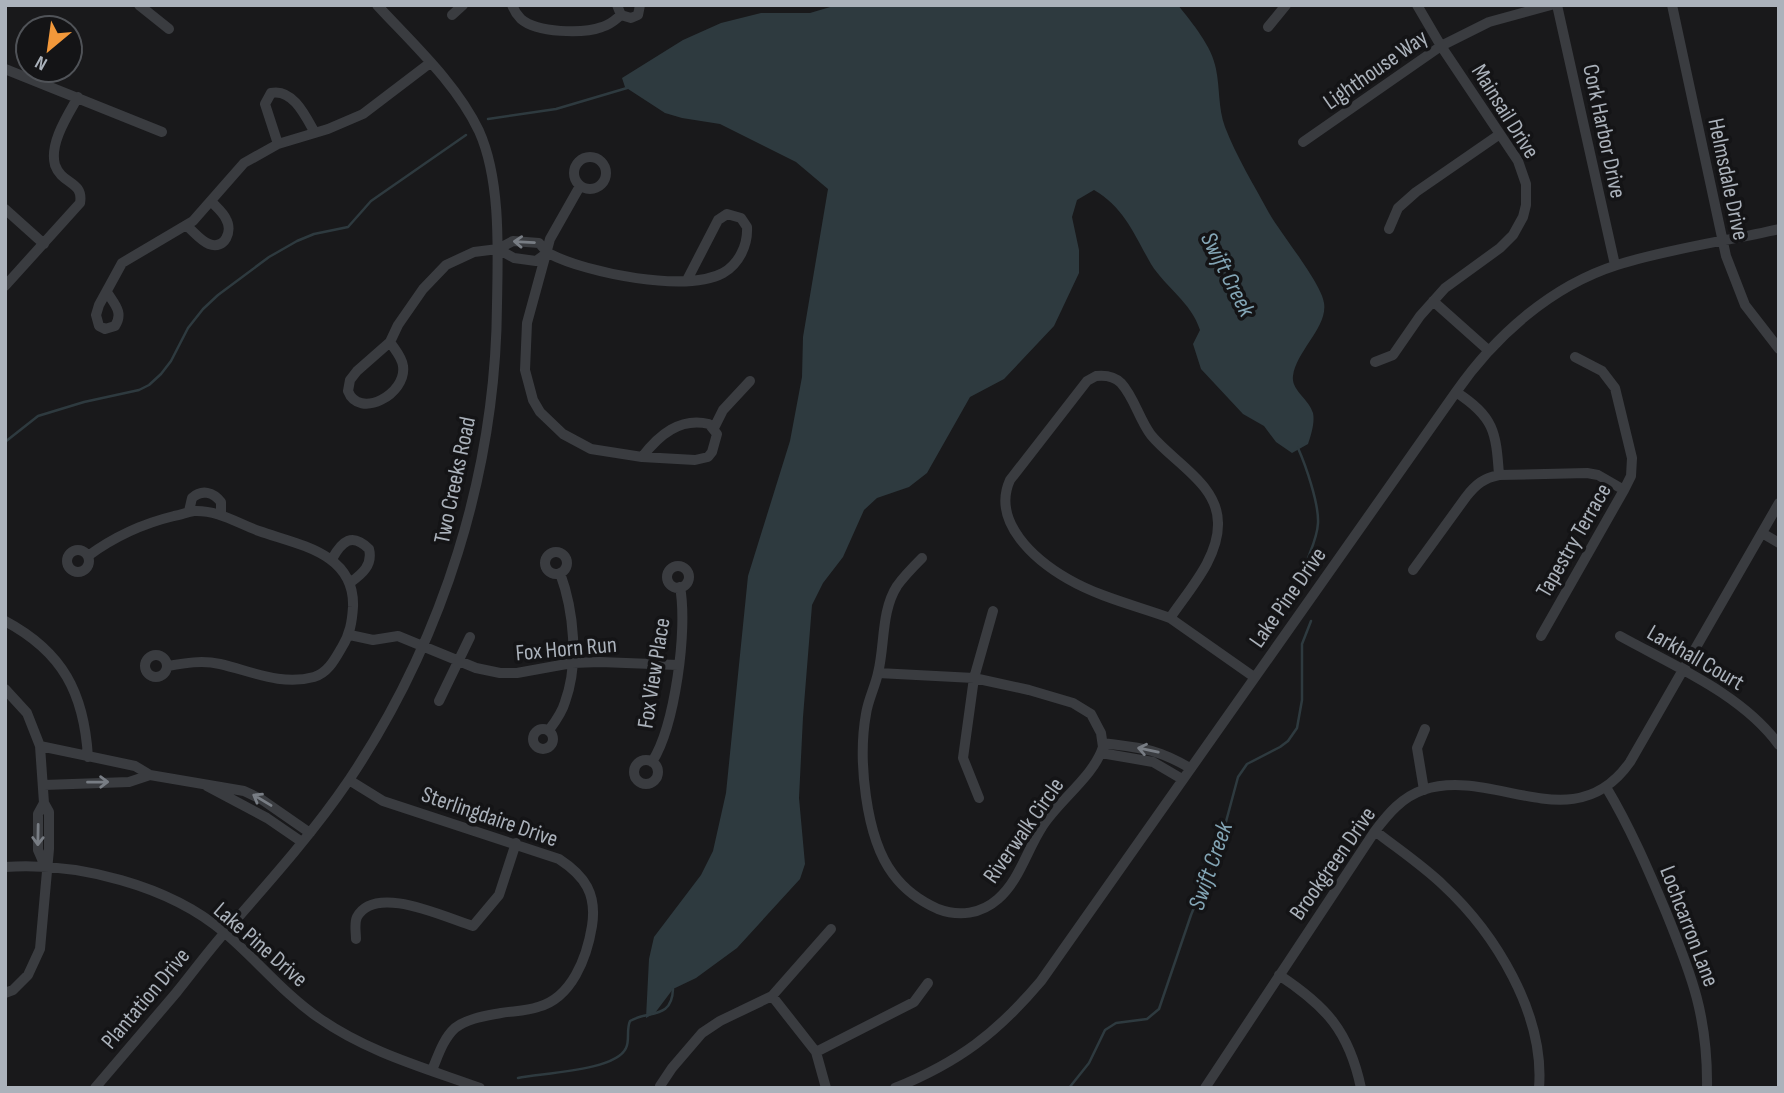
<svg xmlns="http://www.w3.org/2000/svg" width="1784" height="1093" font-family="'Sofia Sans Condensed',sans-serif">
<rect width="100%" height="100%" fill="#19191b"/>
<path fill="#2e3a3f" d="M 837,5 L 1178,5 C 1192,23 1212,46 1216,69 C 1220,88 1218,108 1225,127 C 1236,156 1254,185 1269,213 C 1281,234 1322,284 1324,303 C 1328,327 1296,351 1293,376 C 1291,390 1309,399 1313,413 C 1315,423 1311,435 1308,444 L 1292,453 L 1276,442 L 1264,426 L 1243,414 L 1201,369 L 1193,344 L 1200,330 C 1191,302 1166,288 1151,264 C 1135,236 1124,207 1094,190 L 1077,200 L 1072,217 L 1079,250 L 1079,273 L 1054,326 L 1004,379 L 970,397 L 927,473 L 909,487 L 877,498 L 864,510 L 843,557 L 823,583 L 812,605 L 803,717 L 799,798 L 805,864 L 800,879 L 737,948 L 696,978 L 673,989 L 655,1013 L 646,1018 L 649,959 L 654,937 L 701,875 L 713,851 L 726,793 L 748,576 L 790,441 L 802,377 L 803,337 L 828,189 L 796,162 L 720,124 L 682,118 L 665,113 L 625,87 L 622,78 L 683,40 L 721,23 L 761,13 L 810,13 Z"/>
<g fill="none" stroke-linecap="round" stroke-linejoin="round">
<path stroke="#2e3a3f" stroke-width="2.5" d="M 488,119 L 556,109 L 627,88
M 5,442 L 38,416 L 84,402 L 139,390 L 149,385 L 161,374 L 171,361 L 188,328 L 203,309 L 218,295 L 269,257 L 297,241 L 314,234 L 348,227 L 371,201 L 466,135
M 1298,448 C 1306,466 1319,504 1318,523 C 1317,546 1300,565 1303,588
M 518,1078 C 541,1073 616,1071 626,1048 C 630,1040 626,1030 630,1021 C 648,1010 672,1020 673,989
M 1069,1088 L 1089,1063 L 1105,1030 L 1116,1023 L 1147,1019 L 1159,1009 L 1191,915 L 1220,844 L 1238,777 L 1247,764 L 1280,747 L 1288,741 L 1297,728 L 1302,700 L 1302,644 L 1311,621"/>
<path stroke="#3a3c40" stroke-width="10" d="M 139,5 L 169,29
M 512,5 C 514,10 517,15 521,19 C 537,33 583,34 602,27 C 610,25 615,20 621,15
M 617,5 L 621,15 L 631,18 L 638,15 L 640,5
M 1557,5 L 1615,265
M 1672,5 L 1726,256 L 1745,305 L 1779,349
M 452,15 L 463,5
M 1268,27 L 1286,5
M 5,69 L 162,132
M 1303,142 L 1441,46 L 1489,22 L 1551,5
M 278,144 L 265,104 L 271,93 C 293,88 306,117 315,133
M574 173a16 16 0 1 1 32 0a16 16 0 1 1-32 0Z
M 580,186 L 550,239 L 527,323 L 525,370 L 533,400 L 540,412 L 563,434 L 591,449 L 642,457 L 695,460 L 708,457 L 712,452 L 717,434 L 709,424 C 680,417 659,435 642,457
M 5,209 L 44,244
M 187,226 C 194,232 201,241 209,244 C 225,250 233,231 226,219 C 223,212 216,207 211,201
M 1389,229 L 1398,208 L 1416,192 L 1500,134
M 498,249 L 514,258 L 536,261 L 547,253
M 5,286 L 80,203 C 84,181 62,185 55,165 C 49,143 68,115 78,97
M 107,292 C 114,304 124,312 115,326 L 105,329 L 99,326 L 96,315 L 99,305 L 122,263 L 193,221 L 244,163 L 278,144 L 328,129 L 363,114 L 430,63
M 1433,301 L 1488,350
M 390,342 C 395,350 402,357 403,366 C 407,394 359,420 348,391 L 350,380 L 357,371 L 390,342 L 398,325 L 423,289 L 446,265 L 474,252 L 498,249 L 513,241 L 539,243 C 543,247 546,252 550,254 C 587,273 686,293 723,273 C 739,264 748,245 747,227 L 741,218 L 727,214 L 718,220 L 687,280
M 1375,362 L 1393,355 L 1420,316 L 1445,288 L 1500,248 L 1513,235 L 1523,217 L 1526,205 L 1526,184 L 1518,161 L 1441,46 L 1417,5
M 1096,376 C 1105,375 1114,376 1121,383 C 1134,397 1139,419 1151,435 C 1173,462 1218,484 1218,523 C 1219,558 1188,591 1170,618 C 1137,606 1099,597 1068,579 C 1035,560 991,522 1010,480 L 1087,381 Z
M 1456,392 C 1494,417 1496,431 1499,475
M 714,428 L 723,410 L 750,381
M 189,511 L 192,498 C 202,489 213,492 221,502 L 221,514
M 1762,533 L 1779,543
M67 561a11 11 0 1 1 22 0a11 11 0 1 1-22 0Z
M545 563a11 11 0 1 1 22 0a11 11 0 1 1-22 0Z
M 88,556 C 115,536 141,524 174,516 C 181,515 187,512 194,511 C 218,510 237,523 259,531 C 299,545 355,553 353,607 C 352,622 350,634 342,647 C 335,659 328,673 314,677 C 281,686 251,671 220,664 C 202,660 185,663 168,666
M 332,559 C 342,541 352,532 369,549 C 373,565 362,574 351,582
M667 577a11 11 0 1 1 22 0a11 11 0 1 1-22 0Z
M 1413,570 L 1466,497 C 1476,484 1484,478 1499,475 L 1587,473 L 1598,475 L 1624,490
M 1170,618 L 1254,677
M 5,621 C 63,652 84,693 88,757
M 350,635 L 373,640 L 398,636 L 476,668 L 500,673 L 517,673 L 572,663 L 600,662 L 678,665
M 1541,636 L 1624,490 L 1631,476 L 1632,458 L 1615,388 L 1602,371 L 1575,357
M 1620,636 C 1674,666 1742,694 1779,745
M145 666a11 11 0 1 1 22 0a11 11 0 1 1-22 0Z
M 878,673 L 974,678 L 1029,690 L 1073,703 L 1091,714 L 1101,733 L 1103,747 C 1094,776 1058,801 1042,827 C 1027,850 1019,881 998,899 C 981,914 959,917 938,909 C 920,901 904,889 893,874 C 865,837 858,758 866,714 C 868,700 875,687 878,673 C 885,645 881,611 897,586 C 904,576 913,567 922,558
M 5,689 L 27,713 L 40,746 L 44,803 L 38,814 L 38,850 L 45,866
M 439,701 L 470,637
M533 739a10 10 0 1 1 20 0a10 10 0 1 1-20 0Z
M 549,730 C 555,722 562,713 565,702 C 579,664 574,611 560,573
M 1103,743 C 1141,748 1156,748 1190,768
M 40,746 L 135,766 L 150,775 L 244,791 L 261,799 L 310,833
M 1101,753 L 1153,762 L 1182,779
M634 772a12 12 0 1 1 24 0a12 12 0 1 1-24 0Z
M 652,762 C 675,726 688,629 680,587
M 349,780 L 383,801 L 559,859 C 585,876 597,894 592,926 C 587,957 572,998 538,1007 C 527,1011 513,1011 501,1013 C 485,1016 468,1018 455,1028 C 443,1039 438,1056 432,1070
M 44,785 L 129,782 L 150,775
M 207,786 L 267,818 L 302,842
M 1606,787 C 1630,827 1648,869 1666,912 C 1692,976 1708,1017 1707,1088
M 1424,790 L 1417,748 L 1425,729
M 979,798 L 963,758 L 974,678 L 993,611
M 1375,831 C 1398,849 1422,865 1443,885 C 1495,933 1545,1014 1539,1088
M 5,867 C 77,862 169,885 225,933 C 257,960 284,994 319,1018 C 367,1052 425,1068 480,1088
M 356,939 C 356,932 354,923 357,917 C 375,883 446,918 473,926 L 499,895 L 516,843
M 1279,975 C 1326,1006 1349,1031 1361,1088
M 5,993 L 13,990 L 28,975 L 40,949 L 49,849 L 49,812 L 44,803
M 772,996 L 816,1052 L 826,1088
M 816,1052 L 914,1002 L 928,983
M 660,1086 L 672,1068 L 702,1033 L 720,1021 L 772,996 L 831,929
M 95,1088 C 122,1056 149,1025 176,993 C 193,972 209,950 227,930 C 270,881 313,833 349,780 C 443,640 496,472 497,304 C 498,250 501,180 479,131 C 456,83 413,44 377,5
M 895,1088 C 959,1062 997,1033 1041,981 L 1456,392 C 1495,336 1551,286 1617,265 C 1667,249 1727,241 1779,229
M 1205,1088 L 1375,831 C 1388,814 1402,797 1423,790 C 1494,766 1574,842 1630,762 L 1779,503"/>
</g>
<defs><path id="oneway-shaft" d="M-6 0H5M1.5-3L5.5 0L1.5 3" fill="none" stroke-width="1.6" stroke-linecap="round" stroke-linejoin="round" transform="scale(1.75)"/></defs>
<g stroke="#787d84">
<use href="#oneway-shaft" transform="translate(524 242) rotate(-177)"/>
<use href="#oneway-shaft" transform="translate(1148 750) rotate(-168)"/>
<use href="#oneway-shaft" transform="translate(98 782) rotate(-1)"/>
<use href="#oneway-shaft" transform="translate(262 800) rotate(-149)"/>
<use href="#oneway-shaft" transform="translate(38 835) rotate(91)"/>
</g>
<g text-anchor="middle" stroke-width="7" stroke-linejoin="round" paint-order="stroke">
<g font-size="23" fill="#abb2bb" stroke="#141416">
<text transform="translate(1375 69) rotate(-35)" y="8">Lighthouse Way</text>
<text transform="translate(1506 111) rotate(58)" y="8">Mainsail Drive</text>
<text transform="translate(1605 131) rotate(78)" y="8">Cork Harbor Drive</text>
<text transform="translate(1729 179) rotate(78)" y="8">Helmsdale Drive</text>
<text transform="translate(454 480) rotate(-78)" y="8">Two Creeks Road</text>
<text transform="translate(1573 540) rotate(-60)" y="8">Tapestry Terrace</text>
<text transform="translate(1287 597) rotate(-55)" y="8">Lake Pine Drive</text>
<text transform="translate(566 648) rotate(-5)" y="8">Fox Horn Run</text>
<text transform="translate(1696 657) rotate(30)" y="8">Larkhall Court</text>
<text transform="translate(653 673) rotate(-81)" y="8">Fox View Place</text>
<text transform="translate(490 816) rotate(19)" y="8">Sterlingdaire Drive</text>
<text transform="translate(1023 830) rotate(-55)" y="8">Riverwalk Circle</text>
<text transform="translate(1332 863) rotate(-55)" y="8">Brookgreen Drive</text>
<text transform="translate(1690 926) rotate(69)" y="8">Lochcarron Lane</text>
<text transform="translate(261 944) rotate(41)" y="8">Lake Pine Drive</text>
<text transform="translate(145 998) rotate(-50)" y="8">Plantation Drive</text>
</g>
<g font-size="24" font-style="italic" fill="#83a5b5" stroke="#141416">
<text transform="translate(1228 274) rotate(63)" y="8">Swift Creek</text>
<text transform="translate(1210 866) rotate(-71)" y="8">Swift Creek</text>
</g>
</g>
<rect width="1784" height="1093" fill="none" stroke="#abb2bb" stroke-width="14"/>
<g transform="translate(49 49) rotate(209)"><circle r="33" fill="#141416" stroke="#505358" stroke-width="2"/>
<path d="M0-5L12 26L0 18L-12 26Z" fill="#f2983a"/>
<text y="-10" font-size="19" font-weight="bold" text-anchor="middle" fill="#abb2bb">N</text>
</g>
</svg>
